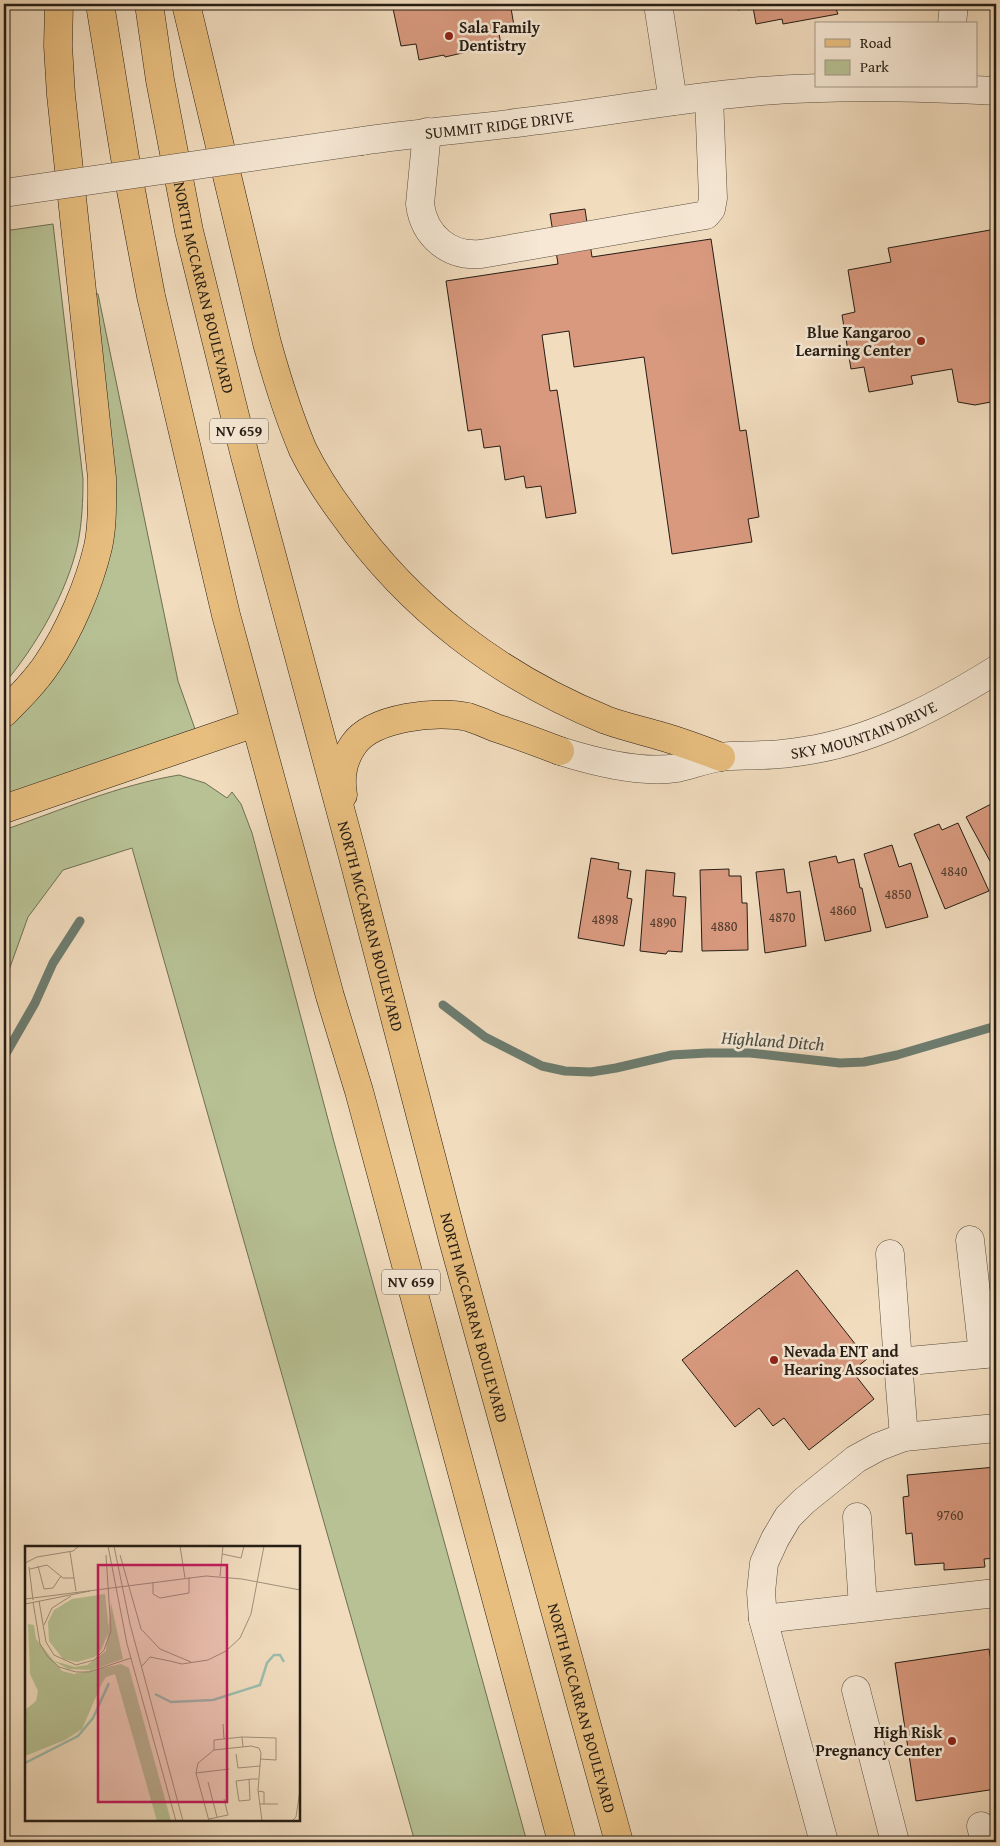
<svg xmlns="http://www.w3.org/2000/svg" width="1000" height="1846" font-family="'Gentium Book Plus',serif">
<rect width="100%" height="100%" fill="#f1dcbe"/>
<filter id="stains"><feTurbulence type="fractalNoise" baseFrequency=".004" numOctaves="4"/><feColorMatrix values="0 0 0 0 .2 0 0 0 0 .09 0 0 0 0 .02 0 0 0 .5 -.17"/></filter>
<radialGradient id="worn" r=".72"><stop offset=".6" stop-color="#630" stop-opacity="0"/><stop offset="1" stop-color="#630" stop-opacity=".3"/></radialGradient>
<path fill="#b7c194" stroke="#6e6f54" d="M 53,224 L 83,479 C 83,501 82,522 78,543 C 67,593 36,646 4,684 L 4,231 Z
M 93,292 L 98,294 L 178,681 L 195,729 L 4,796 L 4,730 L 18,717 L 87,611 Z
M 179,775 L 205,783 L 227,798 L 232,792 L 241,804 L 252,833 L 334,1142 L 527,1842 L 415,1842 L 132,848 L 63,870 L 28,917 L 4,984 L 4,830 C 61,810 119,785 179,775 Z"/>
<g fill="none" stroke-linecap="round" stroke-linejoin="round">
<path stroke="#6d7c6f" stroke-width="9" d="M 443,1005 L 485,1037 L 542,1066 L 565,1071 L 591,1072 L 616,1068 L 672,1055 L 707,1053 L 750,1053 L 840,1063 L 864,1062 L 897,1055 L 996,1026
M 4,1057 L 35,1003 L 53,963 L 80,921"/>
</g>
<path fill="#d8997e" stroke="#261d14" d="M 392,4 L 520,4 L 521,7 L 511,8 L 514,26 L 498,29 L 501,44 L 445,57 L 444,55 L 419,60 L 416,44 L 401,46 Z
M 736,4 L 866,4 L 836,9 L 838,14 L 783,24 L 782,19 L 756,24 L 753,7 L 738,10 Z
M 585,209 L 592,257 L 711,239 L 740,431 L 746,430 L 759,517 L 748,519 L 752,542 L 672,554 L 644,357 L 574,367 L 569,331 L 542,335 L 550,391 L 557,390 L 576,513 L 546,518 L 541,486 L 526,488 L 524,476 L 505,480 L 500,446 L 484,448 L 481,429 L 468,431 L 446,281 L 558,264 L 550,214 Z
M 996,229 L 996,401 L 975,405 L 958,402 L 952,369 L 911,376 L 913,384 L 869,392 L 864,367 L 851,369 L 842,315 L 855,312 L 848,270 L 891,262 L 888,248 Z
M 993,803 L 996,810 L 996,872 L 966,817 Z
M 958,823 L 989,891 L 945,909 L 914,834 L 939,824 L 942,830 Z
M 892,845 L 899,867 L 911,863 L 928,917 L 886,928 L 864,854 Z
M 836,856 L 838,863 L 854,859 L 860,888 L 862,888 L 871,931 L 825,941 L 809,862 Z
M 591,858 L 619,863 L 618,869 L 631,871 L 627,898 L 632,899 L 624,946 L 578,938 Z
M 729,869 L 729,876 L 741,876 L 742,903 L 747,903 L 748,950 L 702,951 L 700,870 Z
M 784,869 L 787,893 L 800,891 L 806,946 L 765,953 L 756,872 Z
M 646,870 L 675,873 L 673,896 L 686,897 L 682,952 L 668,951 L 666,954 L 640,951 Z
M 797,1270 L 867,1359 L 852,1371 L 874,1399 L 809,1450 L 784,1418 L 773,1426 L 759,1408 L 735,1427 L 682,1360 Z
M 996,1467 L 996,1558 L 984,1559 L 985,1567 L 944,1570 L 944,1563 L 915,1565 L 912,1533 L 906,1534 L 903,1497 L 909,1496 L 907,1475 Z
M 989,1649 L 996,1693 L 996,1789 L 916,1801 L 895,1663 Z"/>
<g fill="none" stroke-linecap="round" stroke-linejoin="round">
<defs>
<g id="minor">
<path d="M 658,4 L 673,101"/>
<path d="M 952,24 L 954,4"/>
<path d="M 427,132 L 420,204 C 424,236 449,257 481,254 L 706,215 L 711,209 L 713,198 L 709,97"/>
<path id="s1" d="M 362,141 C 416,133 470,129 524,122 C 600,113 674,99 750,92 C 832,85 914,87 996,91"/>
<path id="s2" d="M 560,751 C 595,762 641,774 677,768 C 691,765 706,759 721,757 C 734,755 749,756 763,755 C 780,755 799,752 816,749 C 880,737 941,704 996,670"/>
<path d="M 970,1240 L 983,1354"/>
<path d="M 890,1254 L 898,1362"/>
<path d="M 904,1437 L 898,1362 L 996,1353"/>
<path d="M 857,1517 L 863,1607"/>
<path d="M 763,1619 L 996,1593"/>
<path d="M 856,1690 L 895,1842"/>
<path d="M 981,1826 L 985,1842"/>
<path d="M 824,1842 L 763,1619 L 761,1592 L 764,1563 L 775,1539 L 788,1517 L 804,1501 L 856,1459 L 878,1447 L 904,1437 L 996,1428"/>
</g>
<g id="major">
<path d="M 100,4 L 126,164 L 151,296 L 226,615 L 330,996 L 359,1091 L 562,1842"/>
<path id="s3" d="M 149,4 L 160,80 L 189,231 L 245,456 L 352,853 L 453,1240 L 619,1842"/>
<path d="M 186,4 L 267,343 C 277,379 288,415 303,450 C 314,472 328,494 343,514 C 409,608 500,677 606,720 C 622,726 640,730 657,735 C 679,741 700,749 721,757"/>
<path d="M 4,713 C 19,698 35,682 47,664 C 69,632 89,585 98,547 C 103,525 102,501 102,478 L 61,95 L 58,46 L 59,4"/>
<path d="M 343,795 C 340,777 343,759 354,744 C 373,717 438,710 468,717 C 477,720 487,724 496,728 C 518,735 539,743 560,751"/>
<path d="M 4,809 L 255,723"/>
</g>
</defs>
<use href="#minor" stroke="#594d3e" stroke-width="29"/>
<use href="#major" stroke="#261d14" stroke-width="29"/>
<use href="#minor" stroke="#f6e8d5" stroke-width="28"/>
<use href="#major" stroke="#e8be7f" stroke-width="28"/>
<defs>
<path id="minor-bridge" d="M 4,193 L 362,141"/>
</defs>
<use href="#minor-bridge" stroke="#594d3e" stroke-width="29" stroke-linecap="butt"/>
<use href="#minor-bridge" stroke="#f6e8d5" stroke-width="28"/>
</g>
<g fill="#8f2418" stroke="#f6e8d5" stroke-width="2">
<circle cx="449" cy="36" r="5"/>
<circle cx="921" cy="341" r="5"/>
<circle cx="774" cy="1360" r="5"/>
<circle cx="952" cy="1741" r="5"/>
</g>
<g text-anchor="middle" stroke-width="5" stroke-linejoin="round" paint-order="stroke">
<g font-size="14" fill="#523c2e">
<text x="954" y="876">4840</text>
<text x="898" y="899">4850</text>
<text x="843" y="915">4860</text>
<text x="782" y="922">4870</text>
<text x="605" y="924">4898</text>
<text x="663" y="927">4890</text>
<text x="724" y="931">4880</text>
<text x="950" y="1520">9760</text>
</g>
<g fill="#f6e8d5" stroke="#645a4e" stroke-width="1">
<rect x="210" y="418.5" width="58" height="25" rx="4"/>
<rect x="382" y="1269.5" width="58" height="25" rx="4"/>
</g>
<g font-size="15" font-weight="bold" fill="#261d14">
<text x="239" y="436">NV 659</text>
<text x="411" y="1287">NV 659</text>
</g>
<g font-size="16" font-weight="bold" fill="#261d14" stroke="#f6e8d5" text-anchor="start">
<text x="459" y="33">Sala Family<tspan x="459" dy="18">Dentistry</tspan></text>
<text x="911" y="338" text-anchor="end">Blue Kangaroo<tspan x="911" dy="18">Learning Center</tspan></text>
<text x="784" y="1357">Nevada ENT and<tspan x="784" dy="18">Hearing Associates</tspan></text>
<text x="942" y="1738" text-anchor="end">High Risk<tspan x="942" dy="18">Pregnancy Center</tspan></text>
</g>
<g font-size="16" fill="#261d14" stroke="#f6e8d5">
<text dy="6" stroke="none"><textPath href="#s1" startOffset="138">SUMMIT RIDGE DRIVE</textPath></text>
<text dy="6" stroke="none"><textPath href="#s3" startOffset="289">NORTH MCCARRAN BOULEVARD</textPath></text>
<text dy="6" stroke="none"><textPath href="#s2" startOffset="311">SKY MOUNTAIN DRIVE</textPath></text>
<text dy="6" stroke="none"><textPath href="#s3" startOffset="949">NORTH MCCARRAN BOULEVARD</textPath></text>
<text dy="6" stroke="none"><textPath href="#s3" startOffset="1354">NORTH MCCARRAN BOULEVARD</textPath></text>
<text dy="6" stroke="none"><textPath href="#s3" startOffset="1759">NORTH MCCARRAN BOULEVARD</textPath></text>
</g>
<g font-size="18" font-style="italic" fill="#494d42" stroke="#f6e8d5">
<text transform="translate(773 1041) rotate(4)" y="6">Highland Ditch</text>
</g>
</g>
<g transform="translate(25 1546)">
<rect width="275" height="275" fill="#f1dcbe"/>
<path d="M 80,48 L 84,85 L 76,104 L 70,111 L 52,116 L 38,113 L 24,95 L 23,76 L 29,64 L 47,53 ZM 86,57 L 98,113 L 67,124 L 43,123 L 29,115 L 50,121 L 62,119 L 81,105 ZM 3,78 L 9,79 L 11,93 L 37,125 L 49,128 L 96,118 L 104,122 L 146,275 L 132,275 L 90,128 L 81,131 L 77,137 L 57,183 L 40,194 L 0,210 L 0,164 L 11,155 L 13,145 L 5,128 Z" fill="#b7c194"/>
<path fill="none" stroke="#9cbcac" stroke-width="2.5" d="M 130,148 L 146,156 L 188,154 L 235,139 L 242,117 L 249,109 L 255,109 L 259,116M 0,217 L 53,190 L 68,172 L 84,137"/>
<path fill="none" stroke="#a0907a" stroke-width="1" d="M 83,0 L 102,98 L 151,275M 89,0 L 105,78 L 158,275M 155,0 L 160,32M 45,6 L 51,45M 197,8 L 216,12 L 219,0M 95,9 L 116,83 L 135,103 L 166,116M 0,17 L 12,11 L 48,5 L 54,0M 13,20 L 19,43 L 28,42 L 36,30M 4,21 L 8,54M 5,23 L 22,19 L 38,32 L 49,32M 195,30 L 198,0M 128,36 L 128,48 L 135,52 L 164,47 L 164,31M 0,53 L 181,30 L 217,33 L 275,44M 14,55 L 21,96 L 29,109 L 51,119 L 69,114 L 79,104 L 86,85 L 81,9M 8,56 L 15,98 L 23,111 L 34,121 L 51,126 L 64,126 L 106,112M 0,58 L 65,45M 19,79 L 27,62 L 46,50M 145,115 L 157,118 L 183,114 L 201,105 L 215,92 L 226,68 L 239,0M 117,120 L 125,111 L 145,115M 198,178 L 199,193M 218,201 L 217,191 L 251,192 L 251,214 L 235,213M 189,204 L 189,194 L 217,191M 211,208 L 213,222 L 235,220M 171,227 L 204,223M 224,233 L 225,254 L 214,255 L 211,235 L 227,233 L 233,233M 183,236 L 192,271M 233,245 L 239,246 L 239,258M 235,258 L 253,258M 184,273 L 203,269 L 199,253M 184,275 L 171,227 L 173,217 L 189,204 L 226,200 L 234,202 L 236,207 L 233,244 L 237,275M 267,275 L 271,271 L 275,244"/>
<path fill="#c2185b" fill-opacity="0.15" stroke="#c2185b" stroke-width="2.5" d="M 73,19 L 202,19 L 202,256 L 73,256 Z"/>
<rect width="275" height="275" fill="none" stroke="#261d14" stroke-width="2.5"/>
</g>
<rect width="1000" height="1846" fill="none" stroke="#f1dcbe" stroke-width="20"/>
<rect x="5" y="5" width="990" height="1836" fill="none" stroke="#261d14" stroke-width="2.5"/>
<rect x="10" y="10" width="980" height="1826" fill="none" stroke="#261d14"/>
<rect x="815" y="22" width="162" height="65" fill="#f6e8d5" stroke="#a39788"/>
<rect x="825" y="39" width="25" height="8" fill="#e8be7f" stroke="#a39788"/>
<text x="860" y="48" font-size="15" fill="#261d14">Road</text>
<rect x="825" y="60" width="25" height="15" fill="#b7c194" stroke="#a39788"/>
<text x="860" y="72" font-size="15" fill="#261d14">Park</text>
<rect width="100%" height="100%" filter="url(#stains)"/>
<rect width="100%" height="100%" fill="url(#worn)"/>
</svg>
